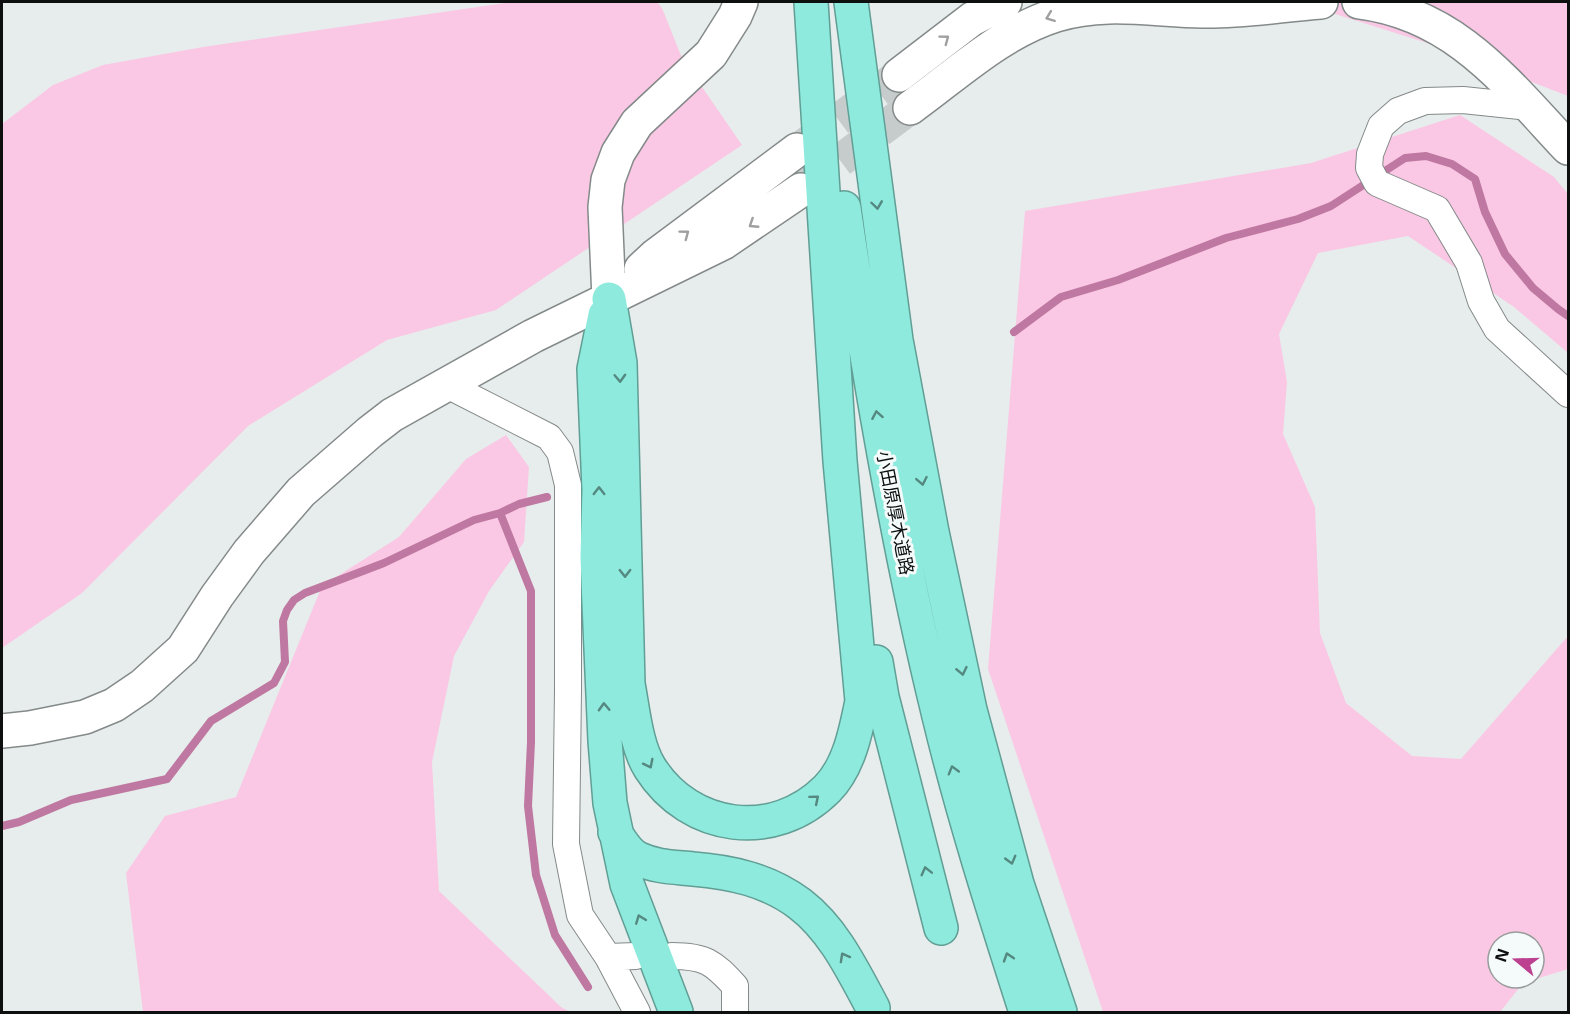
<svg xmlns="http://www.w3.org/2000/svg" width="1570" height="1014" font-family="'Open Sans','Noto Sans JP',sans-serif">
<rect width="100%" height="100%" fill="#e7edec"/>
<path fill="#fac8e4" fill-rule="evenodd" d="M 512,2 L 657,2 L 662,8 L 682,58 L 742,145 L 496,310 L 387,340 L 248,426 L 82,593 L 2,648 L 2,124 L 53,85 L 103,65 L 203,47 Z
M 1297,2 L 1568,2 L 1568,96 L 1443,48 Z
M 1460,115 L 1554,177 L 1568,194 L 1568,353 L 1514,307 L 1408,236 L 1318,253 L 1279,334 L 1287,382 L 1283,434 L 1315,507 L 1320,633 L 1346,703 L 1412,756 L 1461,759 L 1568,636 L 1568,969 L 1523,983 L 1500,1012 L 1103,1012 L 988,669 L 1025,211 L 1311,163 ZM 1498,942 L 1534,942 L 1534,978 L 1498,978 Z
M 506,435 L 529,467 L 524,542 L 489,591 L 454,656 L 432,762 L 439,891 L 561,1007 L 570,1012 L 143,1012 L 126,873 L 165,816 L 236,797 L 322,586 L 399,537 L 466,459 Z"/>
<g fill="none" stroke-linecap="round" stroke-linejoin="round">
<path stroke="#bf78a1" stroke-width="8" d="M 1014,332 L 1061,297 L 1118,280 L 1226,238 L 1298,219 L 1331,206 L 1405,158 L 1426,156 L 1452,164 L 1475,179 L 1485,212 L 1505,254 L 1533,288 L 1558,309 L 1568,316
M 500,513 L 531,591 L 531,742 L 528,806 L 536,875 L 555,935 L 588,987
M 2,826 L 19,822 L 71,800 L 167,779 L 211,721 L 274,683 L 285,662 L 283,621 L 287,610 L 294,600 L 305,593 L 384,563 L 474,520 L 500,513 L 519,504 L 547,497"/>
<path stroke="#c6cccb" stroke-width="33" stroke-dasharray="33 16" stroke-linecap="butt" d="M 799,149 L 899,75
M 801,190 L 910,108"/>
<defs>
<path id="street" d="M 1529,107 L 1463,100 L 1425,101 L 1398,111 L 1381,126 L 1370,154 L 1369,168 L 1377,183 L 1437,209 L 1469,263 L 1481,301 L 1497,329 L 1568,394
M 445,384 L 549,437 L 560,452 L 568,485 L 568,689 L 566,844 L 580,915 L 608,957 L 637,1012
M 672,956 C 705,956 713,962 735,986 L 735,1012
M 608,957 L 636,956"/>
<path id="secondary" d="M 1359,2 C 1455,14 1506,82 1568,148
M 899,75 L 972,19 L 1005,2
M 910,108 C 956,75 1001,32 1056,15 C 1104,0 1153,10 1202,11 C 1242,12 1281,5 1321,2
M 641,269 L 655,256 L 797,150
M 609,299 L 605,207 L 608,180 L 618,153 L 637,123 L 711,54 L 735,16 L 741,2
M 2,731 L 30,728 L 85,717 L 114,705 L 142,686 L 183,649 L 217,596 L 249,552 L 301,492 L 370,432 L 392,415 L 533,336 L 723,243 L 801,190"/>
<path id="highway" d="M 851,2 L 896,340 L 932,532 L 970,710 L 1017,884 L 1060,1012
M 844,208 C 869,379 898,549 939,716 C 963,816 995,915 1026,1012
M 609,299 L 620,363 L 628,684 C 633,710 636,746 650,768 C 690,831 774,842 827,789 C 849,767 856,731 862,701 L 840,461 L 811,2
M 605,315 L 594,369 L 599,490 L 597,557 L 605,741 L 610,803 L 627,884 L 676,1012
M 876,662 L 882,697 L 941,928
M 615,832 C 621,842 628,854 639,859 C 656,867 675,867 693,869 C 731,872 768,880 800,904 C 834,930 853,971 873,1008"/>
</defs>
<use href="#street" stroke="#848a89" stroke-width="28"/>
<use href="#secondary" stroke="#848a89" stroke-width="36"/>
<use href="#highway" stroke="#619e95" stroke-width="36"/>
<use href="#street" stroke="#fff" stroke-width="26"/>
<use href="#secondary" stroke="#fff" stroke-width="33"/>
<use href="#highway" stroke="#8deadc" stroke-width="33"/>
</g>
<defs><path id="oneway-chevron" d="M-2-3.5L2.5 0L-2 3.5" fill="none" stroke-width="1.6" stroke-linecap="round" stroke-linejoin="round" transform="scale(1.5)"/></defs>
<g stroke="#9f9f9f">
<use href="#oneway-chevron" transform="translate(1050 17) rotate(159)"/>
<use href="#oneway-chevron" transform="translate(945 39) rotate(-37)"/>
<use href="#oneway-chevron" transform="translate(753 224) rotate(147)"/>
<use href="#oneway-chevron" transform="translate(685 234) rotate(-37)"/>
</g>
<g stroke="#548880">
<use href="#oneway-chevron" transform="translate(877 205) rotate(82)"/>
<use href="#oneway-chevron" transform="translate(620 378) rotate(88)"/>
<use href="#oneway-chevron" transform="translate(877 415) rotate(-100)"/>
<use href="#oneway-chevron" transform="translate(922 481) rotate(79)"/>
<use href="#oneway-chevron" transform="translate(599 491) rotate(-90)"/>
<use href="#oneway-chevron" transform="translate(625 573) rotate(89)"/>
<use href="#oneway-chevron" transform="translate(962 671) rotate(78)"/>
<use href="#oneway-chevron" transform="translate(604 707) rotate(-92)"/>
<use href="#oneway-chevron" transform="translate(649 764) rotate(63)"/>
<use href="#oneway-chevron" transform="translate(953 770) rotate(-106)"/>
<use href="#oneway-chevron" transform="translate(815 799) rotate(-40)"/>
<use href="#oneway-chevron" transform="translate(1011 860) rotate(75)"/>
<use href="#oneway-chevron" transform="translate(926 871) rotate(-104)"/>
<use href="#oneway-chevron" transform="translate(640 919) rotate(-111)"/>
<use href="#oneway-chevron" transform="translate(844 957) rotate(-119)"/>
<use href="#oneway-chevron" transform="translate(1008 957) rotate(-108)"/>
</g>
<g text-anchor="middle" stroke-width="6" stroke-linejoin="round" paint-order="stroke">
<g font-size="18" fill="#0e1010" stroke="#f4fbfa">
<text transform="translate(895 513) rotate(79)" y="6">小田原厚木道路</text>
</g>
</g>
<rect width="1570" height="1014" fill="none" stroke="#0e1010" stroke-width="6"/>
<g transform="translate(1516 960) rotate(289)"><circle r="28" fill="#f4fbfa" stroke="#989d9c" stroke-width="1.5"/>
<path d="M0-4.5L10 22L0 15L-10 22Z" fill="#bc4191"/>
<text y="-9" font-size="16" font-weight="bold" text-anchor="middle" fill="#0e1010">N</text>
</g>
</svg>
